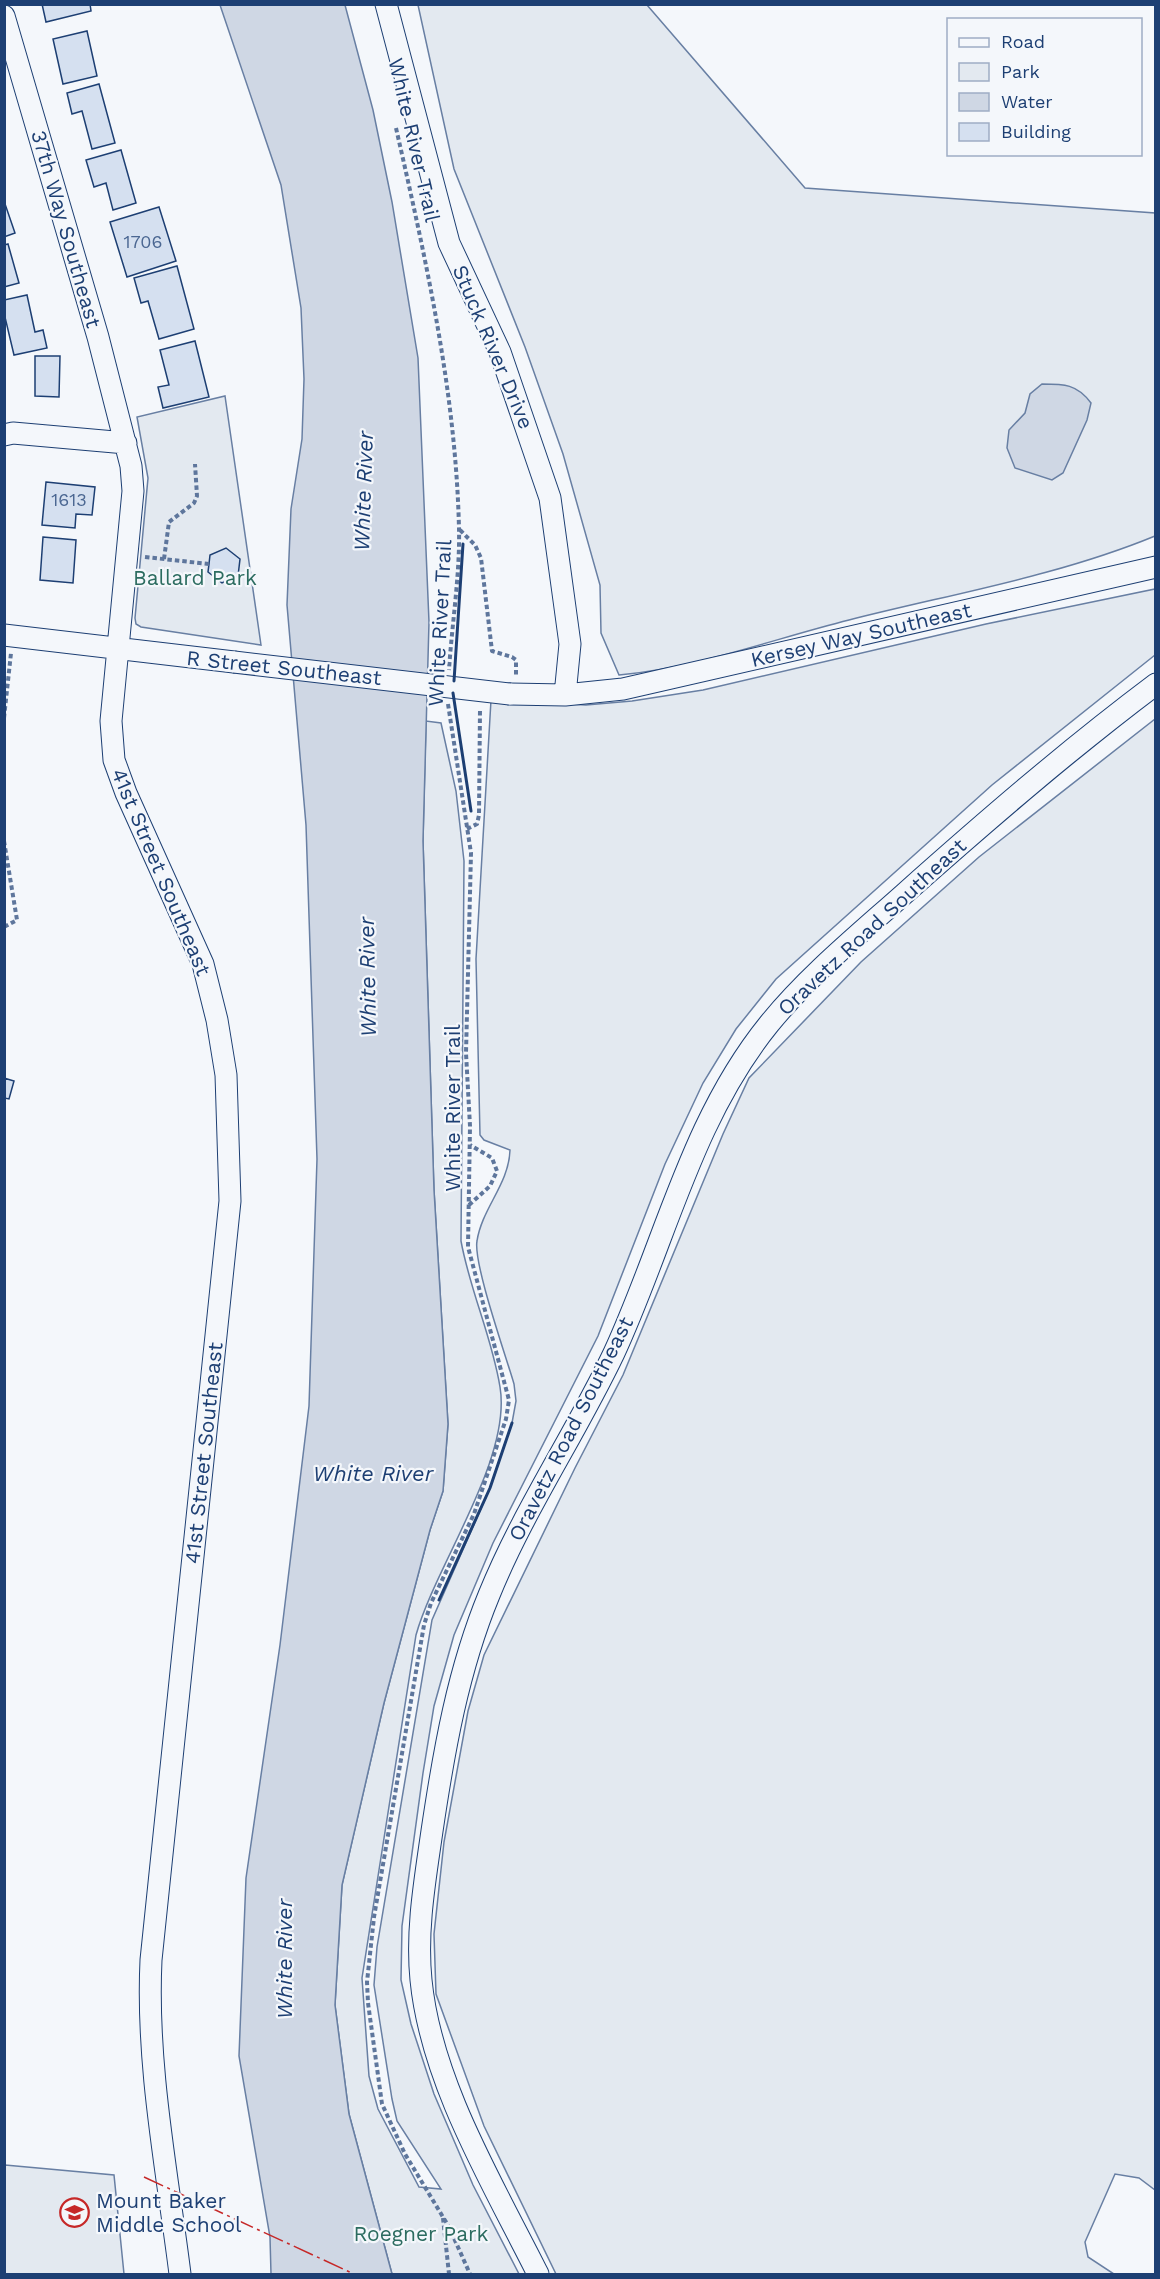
<svg xmlns="http://www.w3.org/2000/svg" width="1160" height="2279" font-family="'Work Sans',sans-serif">
<rect width="100%" height="100%" fill="#f4f7fb"/>
<path fill="#e3e9f0" stroke="#687fa3" stroke-width="1.5" d="M 418,5 L 647,5 L 805,188 L 1155,213 L 1155,536 C 1058,576 951,594 849,620 C 773,639 697,668 619,675 L 601,633 L 600,585 L 563,454 L 525,347 L 454,169 Z
M 225,396 L 261,645 L 141,627 L 136,624 L 135,618 L 148,478 L 137,417 Z
M 1155,589 L 1155,655 L 992,785 L 776,979 L 736,1029 L 703,1083 L 665,1164 L 598,1336 L 493,1543 L 454,1635 L 434,1706 L 423,1773 L 402,1926 L 401,1980 L 411,2024 L 434,2094 L 473,2185 L 519,2274 L 392,2274 L 349,2114 L 335,2005 L 342,1885 L 384,1703 L 430,1530 L 443,1491 L 448,1424 L 434,1190 L 423,841 L 426,721 L 441,723 L 456,791 L 464,861 L 461,1241 C 470,1291 492,1337 500,1387 C 512,1459 436,1564 416,1635 L 362,1978 L 369,2076 L 378,2109 L 419,2187 L 441,2189 L 397,2121 L 392,2099 L 374,1985 L 377,1947 L 432,1620 L 490,1488 L 512,1423 L 516,1401 L 514,1384 C 506,1356 473,1263 477,1241 C 482,1208 509,1184 510,1150 L 484,1140 L 480,1135 L 476,959 L 491,700 L 586,705 L 632,701 L 703,690 L 986,624 Z
M 1155,719 L 1155,2190 L 1139,2178 L 1115,2174 L 1085,2242 L 1088,2257 L 1114,2274 L 556,2274 L 484,2126 L 436,1994 L 434,1934 L 444,1842 L 468,1711 L 484,1655 L 575,1468 L 623,1375 L 723,1134 L 749,1078 L 861,962 L 979,857 Z
M 5,2165 L 114,2175 L 124,2274 L 5,2274 Z"/>
<path fill="#cfd7e4" stroke="#687fa3" stroke-width="1.5" d="M 220,5 L 345,5 L 373,110 L 392,202 L 418,358 L 429,622 L 423,841 L 434,1190 L 448,1424 L 443,1491 L 430,1530 L 384,1703 L 342,1885 L 335,2005 L 349,2114 L 392,2274 L 271,2274 L 270,2237 L 239,2056 L 246,1878 L 280,1645 L 309,1406 L 317,1159 L 306,825 L 287,605 L 291,509 L 302,439 L 304,379 L 301,308 L 281,185 Z
M 1042,384 C 1064,384 1077,384 1091,403 L 1087,420 L 1063,473 L 1052,480 L 1015,468 L 1007,448 L 1009,430 L 1025,413 L 1030,394 Z"/>
<path fill="#d5e0f0" stroke="#1d3f73" stroke-width="1.5" d="M 42,4 L 90,4 L 91,11 L 46,22 Z
M 87,31 L 97,76 L 63,84 L 53,39 Z
M 99,84 L 115,143 L 92,149 L 82,111 L 72,114 L 67,93 Z
M 121,150 L 136,203 L 113,210 L 106,183 L 94,187 L 86,160 Z
M 4,201 L 15,233 L 4,237 Z
M 159,207 L 176,261 L 127,277 L 110,222 Z
M 8,244 L 19,283 L 4,287 L 4,245 Z
M 177,266 L 194,329 L 159,339 L 148,301 L 141,303 L 134,278 Z
M 27,295 L 35,332 L 43,330 L 47,348 L 14,355 L 4,313 L 4,300 Z
M 195,341 L 209,397 L 163,408 L 158,387 L 169,385 L 160,350 Z
M 35,356 L 60,356 L 59,397 L 35,396 Z
M 46,482 L 95,487 L 92,515 L 76,514 L 75,528 L 42,525 Z
M 43,537 L 76,540 L 73,583 L 40,580 Z
M 226,548 L 240,559 L 238,576 L 222,583 L 208,572 L 209,564 L 210,555 Z
M 4,1078 L 14,1081 L 9,1099 L 4,1098 Z"/>
<g fill="none" stroke-linecap="round" stroke-linejoin="round">
<defs>
<path id="minor" d="M 386,4 L 449,243 L 500,352 L 550,498 L 570,644 L 565,695
M 4,16 L 98,337 L 131,466 L 133,491 L 111,721 L 114,760 L 126,793 L 203,964 L 217,1020 L 226,1075 L 230,1201 L 151,1960 C 146,2065 167,2170 180,2274
M 4,435 L 13,433 L 126,443
M 4,635 L 234,662
M 510,694 L 565,695 L 623,689 L 1156,567
M 538,2274 C 493,2184 431,2082 421,1980 C 416,1930 425,1880 432,1831 C 444,1750 458,1670 489,1595 C 523,1511 575,1435 614,1353 C 665,1243 691,1120 769,1024 C 808,976 858,935 904,894 C 986,821 1068,750 1156,684"/>
</defs>
<use href="#minor" stroke="#1d3f73" stroke-width="23"/>
<path stroke="#5e769c" stroke-width="4" stroke-dasharray="4.5 3" stroke-linecap="butt" d="M 396,128 C 426,260 456,393 459,529 C 460,575 452,623 449,670
M 460,530 L 475,545 L 481,558 L 492,651 L 512,657 L 516,660 L 516,677
M 145,557 L 209,564
M 164,559 L 169,522 L 194,503 L 197,496 L 195,464
M 448,704 L 471,853 L 466,1053 L 470,1126 L 468,1247 L 509,1400 L 506,1419 L 474,1514 L 431,1603 L 424,1625 L 374,1917 L 367,1982 L 368,2003 L 382,2104 L 405,2154 L 449,2227 L 470,2274
M 4,718 L 11,653
M 467,829 L 477,824 L 479,815 L 480,709
M 4,841 L 17,920 L 4,927
M 469,1205 L 490,1186 L 497,1171 L 492,1158 L 470,1145
M 443,2218 L 449,2274"/>
<use href="#minor" stroke="#f4f7fb" stroke-width="21"/>
<defs>
<path id="minor-bridge" d="M 234,662 L 510,694"/>
</defs>
<use href="#minor-bridge" stroke="#1d3f73" stroke-width="23" stroke-linecap="butt"/>
<use href="#minor-bridge" stroke="#f4f7fb" stroke-width="21"/>
<path stroke="#1d3f73" stroke-width="3" d="M 454,681 L 463,544
M 453,693 L 471,811
M 439,1600 L 490,1488 L 512,1423"/>
<path stroke="#c62828" stroke-width="1.5" stroke-dasharray="21 4.5 3 4.5" stroke-linecap="butt" d="M 144,2177 L 354,2274"/>
</g>
<defs>
<symbol id="school-ring" viewBox="-11 -11 22 22"><circle r="9.5" fill="#f4f7fb" stroke="#c62828" stroke-width="1.5"/><path d="M0-5L7-2L0 1L-7-2ZM-4 1L0 2.5L4 1V4Q0 6-4 4Z" fill="#c62828"/></symbol>
</defs>
<g fill-rule="evenodd">
<use href="#school-ring" x="58" y="2196" width="33" height="33"/>
</g>
<g text-anchor="middle" stroke-width="4.5" stroke-linejoin="round" paint-order="stroke">
<g font-size="18" fill="#4b6792">
<text x="143" y="248">1706</text>
<text x="69" y="506">1613</text>
</g>
<g font-size="21" fill="#1d3f73" stroke="#f4f7fb">
<text transform="translate(414 140) rotate(77)" y="7">White River Trail</text>
<text transform="translate(66 229) rotate(74)" y="7">37th Way Southeast</text>
<text transform="translate(493 347) rotate(67)" y="7">Stuck River Drive</text>
<text transform="translate(440 623) rotate(-87)" y="7">White River Trail</text>
<text transform="translate(861 635) rotate(-13)" y="7">Kersey Way Southeast</text>
<text transform="translate(284 668) rotate(6)" y="7">R Street Southeast</text>
<text transform="translate(161 872) rotate(67)" y="7">41st Street Southeast</text>
<text transform="translate(872 927) rotate(-43)" y="7">Oravetz Road Southeast</text>
<text transform="translate(453 1108) rotate(-90)" y="7">White River Trail</text>
<text transform="translate(571 1429) rotate(-63)" y="7">Oravetz Road Southeast</text>
<text transform="translate(204 1453) rotate(-84)" y="7">41st Street Southeast</text>
</g>
<g font-size="21" fill="#2c6c60" stroke="#f4f7fb">
<text x="195" y="585">Ballard Park</text>
<text x="421" y="2241">Roegner Park</text>
</g>
<g font-size="21" fill="#1d3f73" stroke="#f4f7fb" text-anchor="start">
<text x="96" y="2208">Mount Baker<tspan x="96" dy="24">Middle School</tspan></text>
</g>
<g font-size="22" font-style="italic" fill="#1d3f73" stroke="#f4f7fb">
<text transform="translate(363 491) rotate(-88)" y="8">White River</text>
<text transform="translate(367 977) rotate(-91)" y="8">White River</text>
<text x="373" y="1481">White River</text>
<text transform="translate(284 1959) rotate(-90)" y="8">White River</text>
</g>
</g>
<rect width="1160" height="2279" fill="none" stroke="#1d3f73" stroke-width="12"/>
<rect x="947" y="18" width="195" height="138" fill="#f4f7fb" stroke="#9eadc5" stroke-width="1.5"/>
<rect x="959" y="38" width="30" height="9" fill="#f4f7fb" stroke="#9eadc5" stroke-width="1.5"/>
<text x="1001" y="48" font-size="18" fill="#1d3f73">Road</text>
<rect x="959" y="63" width="30" height="18" fill="#e3e9f0" stroke="#9eadc5" stroke-width="1.5"/>
<text x="1001" y="78" font-size="18" fill="#1d3f73">Park</text>
<rect x="959" y="93" width="30" height="18" fill="#cfd7e4" stroke="#9eadc5" stroke-width="1.5"/>
<text x="1001" y="108" font-size="18" fill="#1d3f73">Water</text>
<rect x="959" y="123" width="30" height="18" fill="#d5e0f0" stroke="#9eadc5" stroke-width="1.5"/>
<text x="1001" y="138" font-size="18" fill="#1d3f73">Building</text>
</svg>
